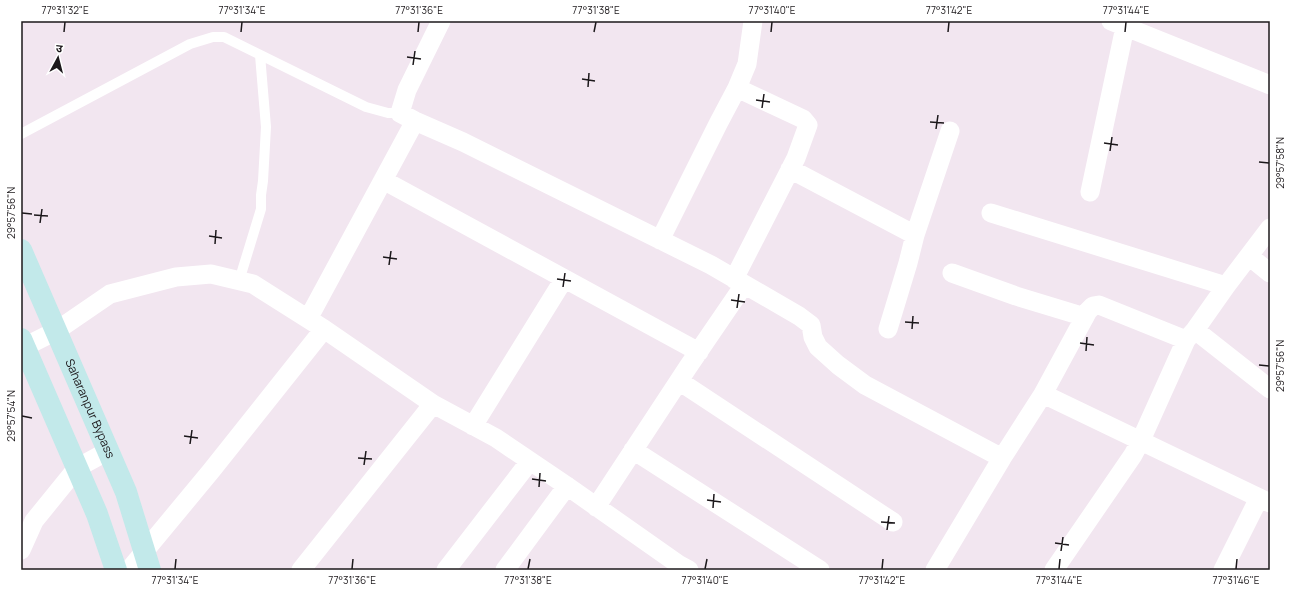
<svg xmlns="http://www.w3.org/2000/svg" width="1291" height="591" font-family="Manrope,'Noto Sans Devanagari',sans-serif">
<rect width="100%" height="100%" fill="#f2e6f0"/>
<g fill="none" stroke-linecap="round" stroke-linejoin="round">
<path stroke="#fff" stroke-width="10" d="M 21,134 L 190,44 L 213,37 L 224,37 L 366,107 L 388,113 L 400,113
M 239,281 L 261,209 L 261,195 L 263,181 L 266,127 L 260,55"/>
<path stroke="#fff" stroke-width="19" d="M 441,21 L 407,90 L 400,113 L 415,121 L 463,142 L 711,265 L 799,316 L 811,325 L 813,337 L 818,347 L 838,365 L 865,385 L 1002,458
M 1111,21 L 1270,85
M 790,169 L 915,235 L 908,263 L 888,329
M 383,180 L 699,352
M 1090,192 L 1125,27
M 991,213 L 1226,286
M 915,235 L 950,131
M 660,240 L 718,124 L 737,88 L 747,64 L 753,21
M 1249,256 L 1270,273
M 952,273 L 1016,296 L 1085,317
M 734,279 L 796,158 L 808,125 L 803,119 L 737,88
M 308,319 L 415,121
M 1195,330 L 1226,286 L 1270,228
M 24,347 L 56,331 L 110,294 L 176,277 L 211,274 L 253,284 L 324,329 L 433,404 L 496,438 L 567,486 L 678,564 L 689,570
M 679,381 L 893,522
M 1043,394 L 1088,311 L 1093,306 L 1099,305 L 1186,340
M 473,426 L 564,279
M 633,450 L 820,570
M 596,507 L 688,367 L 744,285
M 21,550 L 34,521 L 77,468 L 108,451
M 129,570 L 211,471 L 324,329
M 301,570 L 433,404
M 446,570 L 530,461
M 505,570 L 567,486
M 935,570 L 1002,458 L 1043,394 L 1270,503
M 1054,570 L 1133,455 L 1141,440 L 1186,340 L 1195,330 L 1270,389
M 1223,570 L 1259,498"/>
<g stroke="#c2e9ea" stroke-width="22">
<path id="s1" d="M 21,250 L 126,492 L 150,570"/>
<path d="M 21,339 L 97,514 L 116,570"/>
</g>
</g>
<path fill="none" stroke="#1c181b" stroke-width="1.5" d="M 64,32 L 65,22M 241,32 L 242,22M 418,32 L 419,22M 594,32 L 596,22M 771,32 L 772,22M 948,32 L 949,22M 1125,32 L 1126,22M 407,57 L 421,59M 413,65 L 415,51M 582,79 L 595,81M 588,87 L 589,73M 756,100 L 770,102M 762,108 L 764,94M 930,122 L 944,123M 936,129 L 938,115M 1104,143 L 1118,145M 1110,151 L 1112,137M 1259,162 L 1269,163M 22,213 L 32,214M 34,215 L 48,216M 40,223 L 42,209M 209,236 L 222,238M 215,244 L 216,230M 383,257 L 397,259M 389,265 L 391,251M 557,279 L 571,281M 563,287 L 565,273M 731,300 L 745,302M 737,308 L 739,294M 905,322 L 919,323M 912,329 L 913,316M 1080,343 L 1094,345M 1086,351 L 1087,337M 1259,365 L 1269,366M 22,416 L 32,418M 184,436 L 198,438M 190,444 L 192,430M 358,458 L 372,459M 364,465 L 366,451M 532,479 L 546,481M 539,487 L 540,473M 707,500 L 721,502M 713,508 L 714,494M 881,522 L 895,523M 887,530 L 889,516M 1055,543 L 1069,545M 1061,551 L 1063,537M 175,569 L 176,559M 352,569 L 353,559M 528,569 L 530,559M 705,569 L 707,559M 882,569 L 883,559M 1059,569 L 1060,559M 1236,569 L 1237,559"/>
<g text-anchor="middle" stroke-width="3.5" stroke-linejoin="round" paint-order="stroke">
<g font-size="12" fill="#1c181b" stroke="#fff">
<text dy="4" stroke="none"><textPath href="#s1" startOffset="173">Saharanpur Bypass</textPath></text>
</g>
</g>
<rect width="1291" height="591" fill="none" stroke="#ffffff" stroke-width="44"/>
<g transform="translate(58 58) rotate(7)" stroke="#ffffff" stroke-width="3" paint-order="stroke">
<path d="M0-3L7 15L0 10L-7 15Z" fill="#1c181b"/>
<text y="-6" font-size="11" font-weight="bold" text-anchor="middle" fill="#1c181b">उ</text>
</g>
<rect x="22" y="22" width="1247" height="547" fill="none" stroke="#1c181b" stroke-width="1.5"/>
<g font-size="10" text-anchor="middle" fill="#1c181b">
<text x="65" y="14">77°31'32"E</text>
<text x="242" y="14">77°31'34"E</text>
<text x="419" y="14">77°31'36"E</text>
<text x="596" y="14">77°31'38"E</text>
<text x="772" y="14">77°31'40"E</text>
<text x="949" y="14">77°31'42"E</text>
<text x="1126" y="14">77°31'44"E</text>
<text transform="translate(1280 163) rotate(-90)" y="4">29°57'58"N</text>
<text transform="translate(11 213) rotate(-90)" y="4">29°57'56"N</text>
<text transform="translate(1280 366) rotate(-90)" y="4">29°57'56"N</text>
<text transform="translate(11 416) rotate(-90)" y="4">29°57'54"N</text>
<text x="175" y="584">77°31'34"E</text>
<text x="352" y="584">77°31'36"E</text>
<text x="528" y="584">77°31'38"E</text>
<text x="705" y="584">77°31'40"E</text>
<text x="882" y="584">77°31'42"E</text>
<text x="1059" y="584">77°31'44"E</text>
<text x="1236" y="584">77°31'46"E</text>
</g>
</svg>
